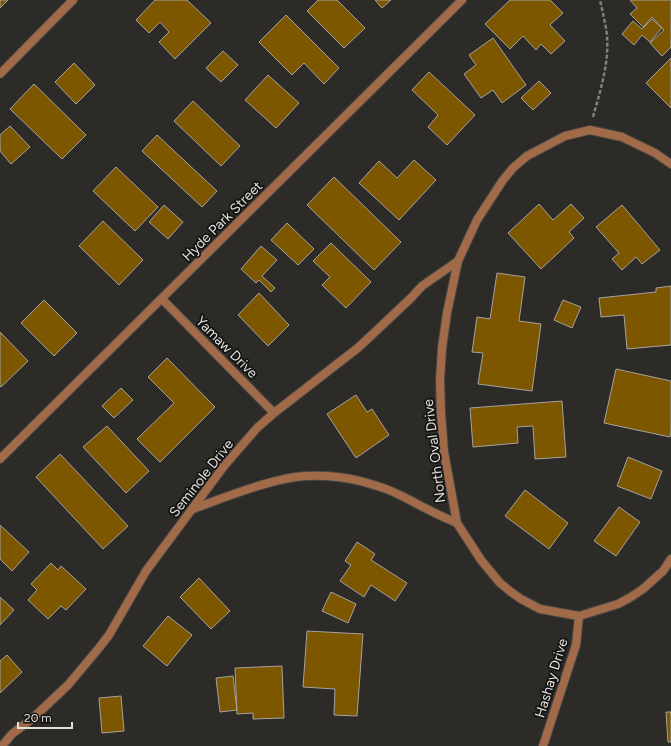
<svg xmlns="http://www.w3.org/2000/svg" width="671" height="746" font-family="Figtree,sans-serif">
<rect width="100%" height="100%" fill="#2d2b28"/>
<path fill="#7d5600" stroke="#a6a39f" d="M 0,0 L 8,0 L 0,8 Z
M 155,0 L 187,0 L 211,23 L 175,59 L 159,42 L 169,32 L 160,22 L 149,33 L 136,20 Z
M 318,0 L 337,0 L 365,28 L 344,48 L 307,11 Z
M 375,0 L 391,0 L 382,8 Z
M 510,0 L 550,0 L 563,13 L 550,25 L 565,41 L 551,54 L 541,44 L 536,50 L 523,36 L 510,49 L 485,24 Z
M 630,0 L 671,0 L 671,47 L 662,56 L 650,43 L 664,30 L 652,17 L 643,27 L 630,14 L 637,8 Z
M 286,15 L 339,68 L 324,84 L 304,63 L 292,75 L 259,42 Z
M 652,19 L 662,28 L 650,42 L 642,35 L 634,45 L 622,34 L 633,21 L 642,29 Z
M 493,38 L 526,85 L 502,103 L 493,90 L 481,98 L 464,74 L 476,65 L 469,55 Z
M 223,51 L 238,65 L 221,82 L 206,68 Z
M 671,58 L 671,108 L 646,83 Z
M 74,63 L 95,85 L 76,104 L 55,82 Z
M 429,72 L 475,115 L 447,145 L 428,127 L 438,115 L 412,90 Z
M 268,75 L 299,103 L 276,128 L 245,100 Z
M 539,81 L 551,93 L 533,110 L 521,98 Z
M 34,84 L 86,135 L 62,159 L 10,109 Z
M 193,101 L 240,146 L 221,166 L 174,121 Z
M 10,126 L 30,147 L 11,164 L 0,151 L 0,135 Z
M 157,135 L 217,191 L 202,207 L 142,151 Z
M 414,160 L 436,180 L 399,220 L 359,183 L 379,161 L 397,178 Z
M 116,167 L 158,207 L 135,231 L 93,191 Z
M 334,177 L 401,242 L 374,270 L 307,205 Z
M 539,204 L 553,220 L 571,204 L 584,218 L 569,232 L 574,238 L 541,269 L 508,233 Z
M 164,205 L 183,222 L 168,239 L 149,222 Z
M 622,205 L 660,250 L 642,264 L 636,257 L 622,270 L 612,259 L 619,253 L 596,227 Z
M 103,221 L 143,260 L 119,285 L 79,246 Z
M 287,223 L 314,249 L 298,265 L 271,240 Z
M 331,243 L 371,282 L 346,308 L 322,285 L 330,277 L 313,261 Z
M 261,246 L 277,260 L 262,276 L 275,288 L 271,292 L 259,280 L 256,283 L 241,269 Z
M 497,273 L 525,277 L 519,321 L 541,324 L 532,391 L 478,384 L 483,353 L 472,352 L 477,317 L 490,319 Z
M 671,286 L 671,345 L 627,349 L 624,315 L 601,317 L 599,298 L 656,292 L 656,288 Z
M 259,293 L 289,325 L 268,346 L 238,315 Z
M 44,300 L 77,333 L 54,356 L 21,323 Z
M 563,300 L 581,307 L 572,328 L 554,320 Z
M 0,332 L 28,361 L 1,387 L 0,386 Z
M 167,358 L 215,407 L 160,462 L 137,439 L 174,403 L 148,377 Z
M 616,369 L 671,381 L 671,431 L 670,437 L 604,423 Z
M 121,388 L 133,400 L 114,418 L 102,406 Z
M 356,395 L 367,412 L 372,409 L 389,435 L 356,458 L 327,414 Z
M 562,401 L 566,457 L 535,459 L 533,426 L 517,427 L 518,443 L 473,447 L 470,408 Z
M 107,426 L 149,471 L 126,493 L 83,447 Z
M 60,454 L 128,526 L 103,549 L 36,477 Z
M 628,457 L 662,471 L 651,499 L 617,486 Z
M 525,490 L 568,523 L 549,549 L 505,516 Z
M 619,507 L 640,522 L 616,556 L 594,541 Z
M 0,525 L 29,552 L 12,571 L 0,559 Z
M 357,542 L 375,554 L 371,560 L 407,583 L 395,601 L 371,585 L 364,597 L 340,581 L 351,565 L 345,561 Z
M 51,563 L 58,570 L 61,566 L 86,589 L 66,610 L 61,606 L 48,619 L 28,600 L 37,590 L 31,584 Z
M 199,578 L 230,611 L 211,629 L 180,597 Z
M 331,592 L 356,604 L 348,623 L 322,611 Z
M 0,597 L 14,610 L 0,625 Z
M 168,616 L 192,635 L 167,666 L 143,646 Z
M 307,631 L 363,634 L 357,716 L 334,715 L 335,689 L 303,687 Z
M 7,655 L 22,672 L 0,693 L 0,661 Z
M 282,666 L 284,718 L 253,719 L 253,713 L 237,714 L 235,668 Z
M 233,676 L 237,710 L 220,712 L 216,678 Z
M 121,696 L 124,731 L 102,733 L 99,698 Z
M 666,712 L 671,712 L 671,742 L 668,742 Z"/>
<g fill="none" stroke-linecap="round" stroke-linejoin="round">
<defs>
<path id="street" d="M 0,74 L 73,0
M 671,164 L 655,153 L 622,137 L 590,130 L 565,136 L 527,156 L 513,168 L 503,180 L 477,220 L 458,261 L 447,313 L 442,348 L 440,381 L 441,413 L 444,452 L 457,523 L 481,560 L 500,583 L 511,592 L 521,599 L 540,609 L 579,616 L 618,604 L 631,597 L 643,589 L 663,571 L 671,559
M 162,299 L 274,413
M 0,459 L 462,0
M 193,509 C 220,499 247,488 276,481 C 308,472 346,475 377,486 C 396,491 412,502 429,510 C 438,515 448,519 457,523
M 2,746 L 12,734 L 33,718 L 68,685 L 99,648 L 109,635 L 146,571 L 224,466 L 257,428 L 274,413 L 359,347 L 412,297 L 422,286 L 458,261
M 543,746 L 576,645 L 579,616"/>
</defs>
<use href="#street" stroke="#4a4845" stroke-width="10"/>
<path stroke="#82807d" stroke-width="2.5" stroke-dasharray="4 2" stroke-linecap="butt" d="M 593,117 C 601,88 611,58 606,28 C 604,18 602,9 600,0"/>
<use href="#street" stroke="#a16b4a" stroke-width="8"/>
</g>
<g text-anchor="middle" stroke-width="3.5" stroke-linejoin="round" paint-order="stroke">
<g font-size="14" fill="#e1dfdd" stroke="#141312">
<text transform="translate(222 221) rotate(-45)" y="5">Hyde Park Street</text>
<text transform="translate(227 347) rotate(45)" y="5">Yamaw Drive</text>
<text transform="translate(434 451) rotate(-97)" y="5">North Oval Drive</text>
<text transform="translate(201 478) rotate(-52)" y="5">Seminole Drive</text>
<text transform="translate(551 678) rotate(-73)" y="5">Hashay Drive</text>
</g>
</g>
<path d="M18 722v6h54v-6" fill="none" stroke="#e1dfdd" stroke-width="2"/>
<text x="24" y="722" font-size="12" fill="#e1dfdd" stroke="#141312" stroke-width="3" paint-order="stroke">20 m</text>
</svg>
